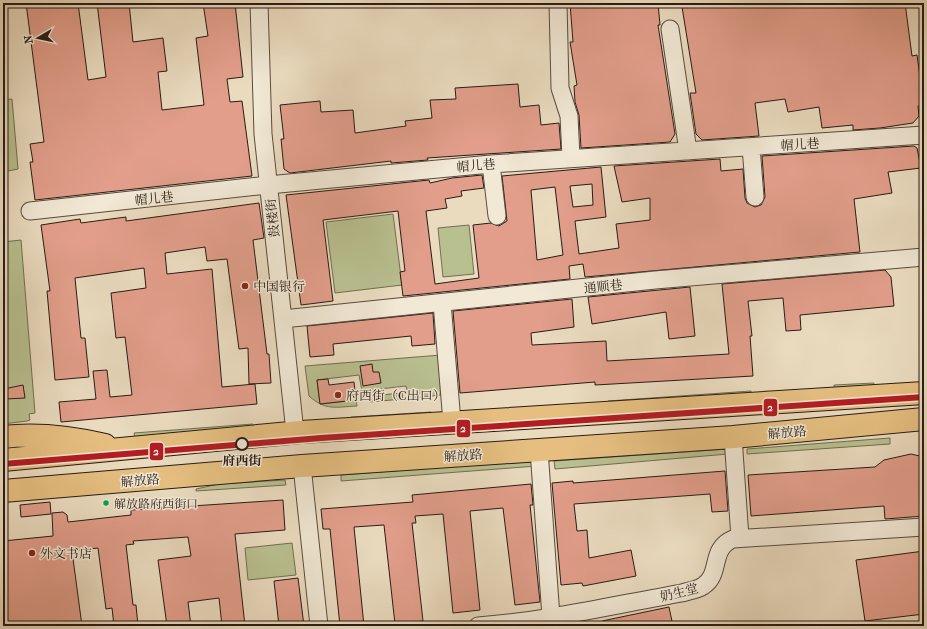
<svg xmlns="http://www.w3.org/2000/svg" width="927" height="629" font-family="'IM FELL French Canon','Noto Serif SC',serif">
<rect width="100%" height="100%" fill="#eadbbf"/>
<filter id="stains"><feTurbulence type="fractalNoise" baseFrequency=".005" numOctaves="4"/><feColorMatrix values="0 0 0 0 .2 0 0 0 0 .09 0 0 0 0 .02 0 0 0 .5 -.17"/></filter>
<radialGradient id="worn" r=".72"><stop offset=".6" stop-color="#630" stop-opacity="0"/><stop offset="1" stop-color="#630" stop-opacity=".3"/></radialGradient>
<path fill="#b9c090" stroke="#706e52" d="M 12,99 L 18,169 L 3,172 L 3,100 Z
M 393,214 L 402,285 L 335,293 L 326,222 Z
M 469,225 L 474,274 L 443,277 L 438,228 Z
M 21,240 L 35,413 L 29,414 L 30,420 L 27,421 L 3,424 L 3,242 Z
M 441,355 L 444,392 L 440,395 L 409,399 L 406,386 L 362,391 L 359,375 L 317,380 L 320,404 L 356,400 L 357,406 C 335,407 326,411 309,396 L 305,366 Z
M 874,383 L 874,386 L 834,391 L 834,385 Z
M 751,391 L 752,397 L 609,407 L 608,401 Z
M 402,393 L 403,399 L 369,402 L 369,396 Z
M 431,412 L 431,417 L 351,423 L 351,417 Z
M 253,424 L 254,427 L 135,439 L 134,433 Z
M 890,438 L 890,444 L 747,454 L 747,449 Z
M 728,449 L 728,454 L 555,469 L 554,461 Z
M 537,460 L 537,466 L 341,481 L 341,475 Z
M 285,480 L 286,485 L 196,491 L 196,489 L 219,484 Z
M 292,543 L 296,575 L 248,580 L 245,548 Z"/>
<path fill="#e29e8b" stroke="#281b14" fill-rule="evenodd" d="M 26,3 L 78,3 L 88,80 L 106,77 L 97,3 L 129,3 L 133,42 L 163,38 L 167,71 L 158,72 L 162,110 L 204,105 L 196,38 L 208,36 L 203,3 L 235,3 L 243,77 L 227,79 L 230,102 L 242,101 L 252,176 L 35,200 L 30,162 L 33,162 L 30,144 L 44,142 Z
M 570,3 L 658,3 L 660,25 L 658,25 L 675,134 L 670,142 L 581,148 L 579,115 L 575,102 L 574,86 L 577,85 L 570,42 L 573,42 Z
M 691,3 L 905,3 L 912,56 L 917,55 L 924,105 L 918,106 L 919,116 L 913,123 L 880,128 L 853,130 L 853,125 L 822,128 L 819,107 L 788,112 L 785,99 L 755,103 L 759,136 L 702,140 L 696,134 L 690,93 L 696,93 L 682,7 L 692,5 Z
M 518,84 L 520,107 L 539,105 L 541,125 L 559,123 L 561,149 L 427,158 L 428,160 L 391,163 L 391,161 L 290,173 L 284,169 L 281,139 L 284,139 L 280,105 L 320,101 L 321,112 L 353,110 L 355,133 L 406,126 L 405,121 L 432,118 L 430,100 L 456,99 L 455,88 Z
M 914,146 L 917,148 L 921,168 L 888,172 L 892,193 L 854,199 L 860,252 L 585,277 L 583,264 L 569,266 L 570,279 L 403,296 L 400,272 L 405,271 L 398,211 L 323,220 L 333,301 L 301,305 L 286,195 L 429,180 L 430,183 L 452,178 L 482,175 L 484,188 L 461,191 L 462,196 L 445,199 L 447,208 L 426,211 L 435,284 L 479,278 L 473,225 L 491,223 L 499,226 L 507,221 L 502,176 L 601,167 L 606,217 L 575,221 L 579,254 L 619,248 L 616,224 L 650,220 L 650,198 L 622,202 L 614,166 L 720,159 L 721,171 L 743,169 L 745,198 L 747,203 L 755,207 L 761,205 L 765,197 L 762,156 ZM 592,184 L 593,205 L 573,207 L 570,186 ZM 555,187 L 563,255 L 537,260 L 531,190 Z
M 259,203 L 264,238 L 253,240 L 267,354 L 269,354 L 271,383 L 249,384 L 248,348 L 239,349 L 227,259 L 207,261 L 205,247 L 165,253 L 167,274 L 212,269 L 222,387 L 255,384 L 257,404 L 61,422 L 59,402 L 96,399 L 93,371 L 107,370 L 110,397 L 132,395 L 125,337 L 116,338 L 111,293 L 146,288 L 144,268 L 75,278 L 81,338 L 85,338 L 89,377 L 55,380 L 47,291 L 50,291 L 41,225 L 80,219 L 81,223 L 126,217 L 126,221 Z
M 885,270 L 891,277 L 894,306 L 800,315 L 801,330 L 786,331 L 783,298 L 748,301 L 752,336 L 750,336 L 753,376 L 595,385 L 595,382 L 460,393 L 453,311 L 572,299 L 574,327 L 531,333 L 532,345 L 606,341 L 607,361 L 729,354 L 722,284 Z
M 690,287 L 695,336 L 669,339 L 666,312 L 592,324 L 588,297 Z
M 433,313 L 435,344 L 412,346 L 411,336 L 333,344 L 334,355 L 310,357 L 307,326 Z
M 372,364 L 373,372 L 379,372 L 381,383 L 363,386 L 360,366 Z
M 328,379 L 329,385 L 354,382 L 356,400 L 320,404 L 317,380 Z
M 23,385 L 25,398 L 6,399 L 4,389 Z
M 911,454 L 924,457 L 924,516 L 885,519 L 884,506 L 751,516 L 748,475 L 875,467 L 884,460 Z
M 725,471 L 728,511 L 712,512 L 710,494 L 574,504 L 577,531 L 587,530 L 589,558 L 631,550 L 636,576 L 583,586 L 582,583 L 561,585 L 552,483 L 573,481 L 573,483 Z
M 531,484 L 533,505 L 530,505 L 540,602 L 515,605 L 503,508 L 470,511 L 480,610 L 453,613 L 443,514 L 415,516 L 416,523 L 412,523 L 423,621 L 395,624 L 384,525 L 354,527 L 364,626 L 340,626 L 330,529 L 323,529 L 321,509 L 413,502 L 412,495 Z
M 283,500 L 285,530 L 235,534 L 245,626 L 222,626 L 219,598 L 188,602 L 191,626 L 167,626 L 158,560 L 191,556 L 188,537 L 133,541 L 134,544 L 126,545 L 133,605 L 136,605 L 138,626 L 114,626 L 112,608 L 106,609 L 98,548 L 72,551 L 82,626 L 3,626 L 3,541 L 53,536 L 52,513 L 63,512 L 67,515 L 68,522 L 131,515 L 131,510 Z
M 50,502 L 51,514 L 21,517 L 20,505 Z
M 924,551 L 924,614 L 865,621 L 856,560 Z
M 298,578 L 304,626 L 279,626 L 274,581 Z
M 669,607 L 673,626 L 602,626 L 602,621 Z"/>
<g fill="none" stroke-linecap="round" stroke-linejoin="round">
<defs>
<path id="minor" d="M 259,3 L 263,134 L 295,432
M 558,3 L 560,88 L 569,116 L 571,158
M 670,29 L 688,151
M 751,147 L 755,197
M 491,164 L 497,216
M 30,211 L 268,185 L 491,164 L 924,135
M 442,303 L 452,422
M 283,319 L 655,280 L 924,257
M 733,437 L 740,538
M 539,450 L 551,617
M 302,466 L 319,626
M 478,626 C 546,621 614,605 682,593 C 688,591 697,590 703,586 C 722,574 709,549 733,539 L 924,527"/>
<path id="major" d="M 3,437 C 38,433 71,437 105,445
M 3,460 L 301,432 L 924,393
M 3,491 L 302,466 L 733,437 L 924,419"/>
</defs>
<use href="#minor" stroke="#584b3f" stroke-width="19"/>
<use href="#major" stroke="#281b14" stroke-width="24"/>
<use href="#minor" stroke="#f1e8d5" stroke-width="17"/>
<use href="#major" stroke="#e5be80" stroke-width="22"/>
<defs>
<path id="metro-1" d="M 3,464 L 321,438 L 924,397"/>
</defs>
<use href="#metro-1" stroke="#f1e8d5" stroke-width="9"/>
<use href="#metro-1" stroke="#b31c21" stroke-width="6"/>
</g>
<g fill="#8f2418" stroke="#f1e8d5" stroke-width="1.5">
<circle cx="245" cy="286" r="4"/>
<circle cx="338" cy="395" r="4"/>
<circle cx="32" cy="553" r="4"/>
</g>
<circle fill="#f1e8d5" stroke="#281b14" stroke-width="2" cx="242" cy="444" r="6"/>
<circle fill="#00a651" stroke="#f1e8d5" stroke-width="1.5" cx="106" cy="503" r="3.5"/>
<g text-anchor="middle" stroke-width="3" stroke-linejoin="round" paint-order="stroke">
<g font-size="12" fill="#281b14" stroke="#f1e8d5" text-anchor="start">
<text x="114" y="508">解放路府西街口</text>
</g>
<g font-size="13" fill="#281b14" stroke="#f1e8d5">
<text transform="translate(800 144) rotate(-4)" y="5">帽儿巷</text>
<text transform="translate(476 165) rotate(-5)" y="5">帽儿巷</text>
<text transform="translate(154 198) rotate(-6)" y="5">帽儿巷</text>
<text transform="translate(272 218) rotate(-97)" y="5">鼓楼街</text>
<text transform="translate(603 286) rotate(-6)" y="5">通顺巷</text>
<text transform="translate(787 432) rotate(-5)" y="5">解放路</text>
<text transform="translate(463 455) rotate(-4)" y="5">解放路</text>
<text transform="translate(140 480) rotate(-5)" y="5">解放路</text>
<text transform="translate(679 592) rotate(-14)" y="5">奶生堂</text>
</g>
<g font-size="13" fill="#281b14" stroke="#f1e8d5" text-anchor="start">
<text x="253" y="291">中国银行</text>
<text x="346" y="400">府西街（C出口）</text>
<text x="40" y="558">外文书店</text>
</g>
<g font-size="13" font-weight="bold" fill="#281b14" stroke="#f1e8d5">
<text x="242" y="465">府西街</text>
</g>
</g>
<g stroke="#f1e8d5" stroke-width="1.5">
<rect x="763" y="398" width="15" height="19" rx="4" fill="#b31c21"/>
<rect x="456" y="419" width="15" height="19" rx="4" fill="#b31c21"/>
<rect x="149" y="442" width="15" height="19" rx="4" fill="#b31c21"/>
</g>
<g font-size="11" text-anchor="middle" font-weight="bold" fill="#fff">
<text x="770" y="411">2</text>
<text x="463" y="432">2</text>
<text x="156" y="455">2</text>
</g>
<rect width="927" height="629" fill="none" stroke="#eadbbf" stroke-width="16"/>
<rect x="4" y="4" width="919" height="621" fill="none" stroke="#281b14" stroke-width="2"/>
<rect x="8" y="8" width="911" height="613" fill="none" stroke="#281b14"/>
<g transform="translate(38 38) rotate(261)" stroke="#f1e8d5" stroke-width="3" paint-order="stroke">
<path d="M0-3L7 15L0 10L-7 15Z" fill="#281b14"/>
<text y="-6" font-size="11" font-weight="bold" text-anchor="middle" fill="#281b14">N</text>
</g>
<rect width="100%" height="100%" filter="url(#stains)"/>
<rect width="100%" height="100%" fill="url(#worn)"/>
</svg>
